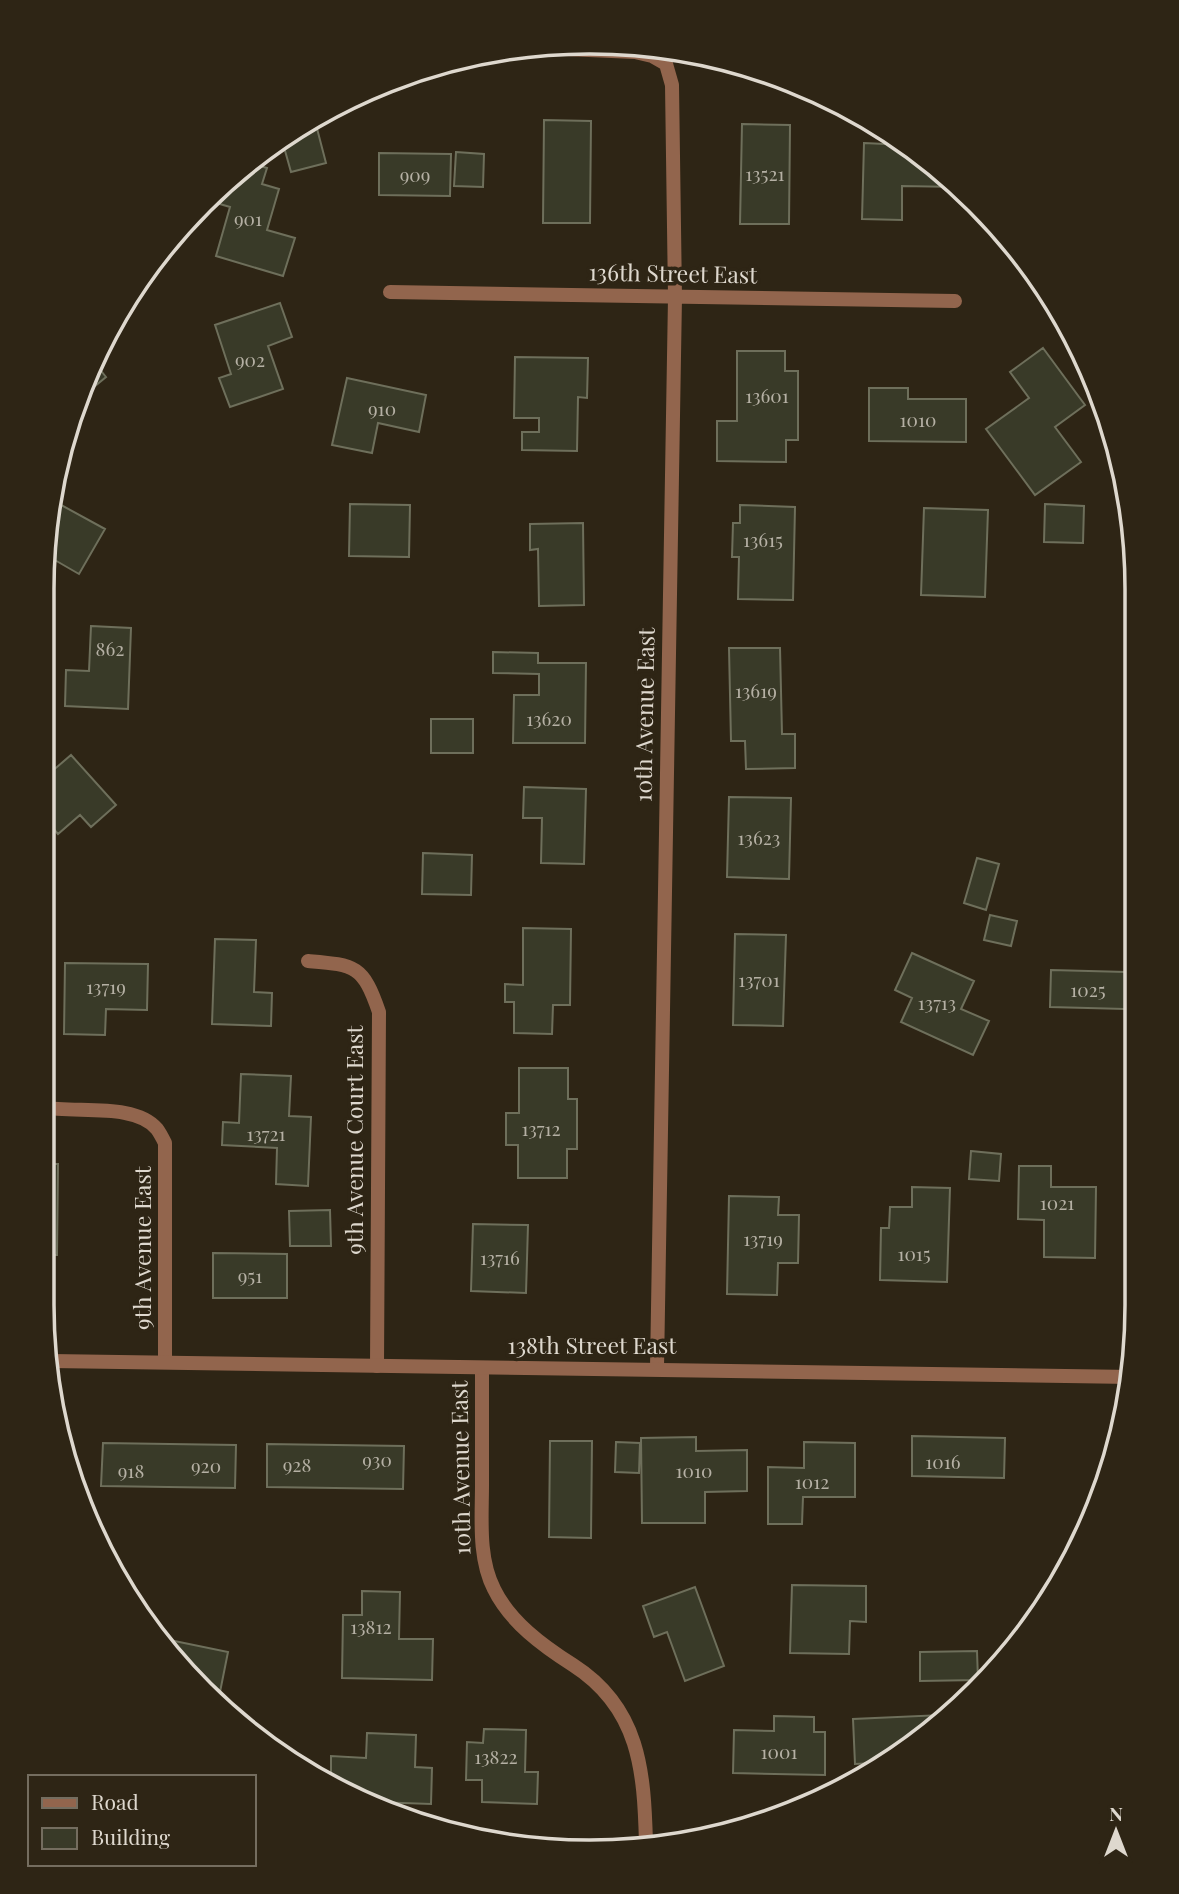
<svg xmlns="http://www.w3.org/2000/svg" width="1179" height="1894" font-family="'Playfair Display',serif">
<rect width="100%" height="100%" fill="#2e2515"/>
<path fill="#393a28" stroke="#6e6f5b" stroke-width="2" d="M 314,117 L 326,163 L 291,172 L 282,140 Z
M 544,120 L 591,121 L 590,223 L 543,223 Z
M 742,124 L 790,125 L 789,224 L 740,224 Z
M 864,143 L 906,145 L 922,155 L 957,187 L 902,186 L 902,220 L 862,219 Z
M 456,152 L 484,154 L 483,187 L 454,186 Z
M 379,153 L 451,154 L 450,196 L 379,195 Z
M 250,163 L 267,168 L 262,184 L 279,189 L 267,230 L 295,238 L 283,276 L 216,256 L 230,207 L 213,202 L 216,191 L 228,178 Z
M 280,303 L 292,337 L 268,346 L 283,389 L 230,407 L 219,378 L 231,374 L 215,325 Z
M 1062,314 L 1064,316 L 1071,333 L 1063,333 Z
M 1043,348 L 1085,405 L 1055,427 L 1081,462 L 1035,495 L 986,429 L 1029,398 L 1010,372 Z
M 737,351 L 785,351 L 785,371 L 798,371 L 798,440 L 786,440 L 786,462 L 717,461 L 717,421 L 737,421 Z
M 515,357 L 588,358 L 587,398 L 578,397 L 577,451 L 522,450 L 522,432 L 539,432 L 539,418 L 514,418 Z
M 94,362 L 106,377 L 78,400 L 84,380 Z
M 347,378 L 426,395 L 419,432 L 378,423 L 372,453 L 332,445 Z
M 869,388 L 908,388 L 908,399 L 966,399 L 966,442 L 869,441 Z
M 52,500 L 105,529 L 79,574 L 53,559 L 46,571 L 47,518 Z
M 350,504 L 410,505 L 409,557 L 349,556 Z
M 1045,504 L 1084,506 L 1083,543 L 1044,542 Z
M 740,505 L 795,507 L 793,600 L 738,599 L 739,557 L 732,557 L 733,523 L 740,523 Z
M 924,508 L 988,510 L 985,597 L 921,595 Z
M 583,523 L 584,605 L 539,606 L 538,549 L 530,550 L 530,524 Z
M 91,626 L 131,628 L 128,709 L 65,706 L 66,670 L 89,671 Z
M 729,648 L 780,648 L 782,734 L 795,734 L 795,768 L 746,769 L 745,741 L 731,741 Z
M 493,652 L 538,653 L 538,663 L 586,663 L 585,743 L 513,743 L 514,695 L 539,695 L 539,674 L 493,673 Z
M 431,719 L 473,719 L 473,753 L 431,753 Z
M 71,755 L 116,805 L 91,827 L 80,815 L 58,834 L 45,819 L 45,768 L 50,773 Z
M 524,787 L 586,789 L 584,864 L 541,863 L 542,818 L 523,818 Z
M 729,797 L 791,798 L 789,879 L 727,877 Z
M 423,853 L 472,855 L 471,895 L 422,894 Z
M 977,858 L 999,864 L 986,910 L 964,903 Z
M 990,915 L 1017,921 L 1011,946 L 984,940 Z
M 523,928 L 571,929 L 570,1005 L 553,1005 L 552,1034 L 514,1033 L 514,1002 L 505,1002 L 505,984 L 523,985 Z
M 735,934 L 786,935 L 783,1026 L 733,1025 Z
M 215,939 L 256,940 L 254,992 L 272,993 L 271,1026 L 212,1024 Z
M 912,953 L 974,981 L 961,1009 L 989,1021 L 973,1055 L 901,1022 L 912,998 L 895,990 Z
M 65,963 L 148,964 L 147,1010 L 106,1009 L 105,1035 L 64,1034 Z
M 1051,970 L 1126,972 L 1125,1009 L 1050,1007 Z
M 519,1068 L 568,1068 L 568,1099 L 577,1099 L 577,1149 L 567,1149 L 567,1178 L 518,1178 L 518,1145 L 506,1145 L 506,1113 L 519,1113 Z
M 241,1074 L 291,1076 L 289,1116 L 311,1117 L 308,1186 L 276,1184 L 277,1148 L 222,1145 L 223,1122 L 239,1123 Z
M 971,1151 L 1001,1154 L 999,1181 L 969,1179 Z
M 43,1164 L 58,1164 L 57,1255 L 42,1255 Z
M 1019,1166 L 1051,1166 L 1051,1187 L 1096,1187 L 1095,1258 L 1044,1257 L 1044,1220 L 1018,1219 Z
M 912,1187 L 950,1188 L 947,1282 L 880,1280 L 881,1228 L 889,1228 L 890,1207 L 912,1207 Z
M 729,1196 L 779,1197 L 778,1215 L 799,1215 L 798,1263 L 778,1263 L 777,1295 L 727,1294 Z
M 330,1210 L 331,1246 L 290,1246 L 289,1211 Z
M 473,1224 L 528,1225 L 526,1293 L 471,1291 Z
M 213,1253 L 287,1254 L 287,1298 L 213,1298 Z
M 912,1436 L 1005,1438 L 1004,1478 L 912,1476 Z
M 696,1437 L 696,1451 L 747,1450 L 747,1491 L 705,1492 L 705,1523 L 642,1523 L 641,1438 Z
M 550,1441 L 592,1441 L 591,1538 L 549,1537 Z
M 616,1442 L 640,1443 L 639,1473 L 615,1472 Z
M 804,1442 L 855,1443 L 855,1497 L 803,1497 L 802,1524 L 768,1524 L 768,1467 L 804,1468 Z
M 103,1443 L 236,1445 L 235,1488 L 101,1486 Z
M 267,1444 L 404,1446 L 403,1489 L 267,1487 Z
M 792,1585 L 866,1586 L 866,1622 L 850,1621 L 849,1654 L 790,1653 Z
M 695,1587 L 724,1666 L 685,1681 L 667,1632 L 654,1637 L 643,1606 Z
M 362,1591 L 400,1592 L 399,1639 L 433,1639 L 432,1680 L 342,1678 L 343,1615 L 362,1615 Z
M 155,1637 L 228,1652 L 220,1692 L 207,1689 Z
M 977,1651 L 978,1680 L 920,1681 L 920,1652 Z
M 941,1715 L 894,1760 L 874,1770 L 873,1763 L 855,1764 L 853,1719 Z
M 774,1716 L 814,1717 L 814,1732 L 825,1732 L 825,1775 L 733,1773 L 734,1730 L 774,1731 Z
M 238,1720 L 254,1721 L 254,1736 Z
M 484,1729 L 526,1730 L 525,1772 L 538,1772 L 537,1804 L 482,1802 L 482,1780 L 466,1780 L 467,1742 L 483,1743 Z
M 367,1733 L 416,1735 L 415,1767 L 432,1768 L 431,1804 L 374,1802 L 331,1779 L 331,1756 L 366,1758 Z"/>
<g fill="none" stroke-linecap="round" stroke-linejoin="round">
<path stroke="#92654d" stroke-width="14" d="M 519,47 L 635,52 L 652,56 L 666,64 L 672,85 L 675,297 L 657,1368
M 390,292 L 955,301
M 308,961 C 355,965 363,965 379,1012 L 377,1366
M 43,1107 C 74,1114 135,1102 157,1129 C 160,1133 163,1139 165,1143 L 165,1362
M 482,1368 C 482,1407 482,1446 482,1485 C 482,1518 478,1558 494,1589 C 510,1622 543,1646 573,1665 C 640,1708 644,1771 646,1843"/>
<path stroke="#92654d" stroke-width="14" d="M 51,1361 L 1132,1377"/>
</g>
<g text-anchor="middle" stroke-width="7" stroke-linejoin="round" paint-order="stroke">
<g font-size="19" fill="#b5b0a4">
<text x="765" y="181">13521</text>
<text x="415" y="182">909</text>
<text x="248" y="226">901</text>
<text x="250" y="367">902</text>
<text x="767" y="403">13601</text>
<text x="382" y="416">910</text>
<text x="918" y="427">1010</text>
<text x="763" y="547">13615</text>
<text x="110" y="656">862</text>
<text x="756" y="698">13619</text>
<text x="549" y="726">13620</text>
<text x="759" y="845">13623</text>
<text x="759" y="987">13701</text>
<text x="106" y="994">13719</text>
<text x="1088" y="997">1025</text>
<text x="937" y="1010">13713</text>
<text x="541" y="1136">13712</text>
<text x="266" y="1141">13721</text>
<text x="1057" y="1210">1021</text>
<text x="763" y="1246">13719</text>
<text x="914" y="1261">1015</text>
<text x="500" y="1265">13716</text>
<text x="250" y="1283">951</text>
<text x="377" y="1467">930</text>
<text x="943" y="1469">1016</text>
<text x="297" y="1472">928</text>
<text x="206" y="1473">920</text>
<text x="131" y="1478">918</text>
<text x="694" y="1478">1010</text>
<text x="812" y="1489">1012</text>
<text x="371" y="1634">13812</text>
<text x="779" y="1759">1001</text>
<text x="496" y="1764">13822</text>
</g>
<g font-size="23" fill="#ded8ce" stroke="#2e2515">
<text transform="translate(673 274) rotate(1)" y="8">136th Street East</text>
<text transform="translate(645 715) rotate(-89)" y="8">10th Avenue East</text>
<text transform="translate(355 1140) rotate(-90)" y="8">9th Avenue Court East</text>
<text transform="translate(143 1248) rotate(-90)" y="8">9th Avenue East</text>
<text x="592" y="1354">138th Street East</text>
<text transform="translate(461 1468) rotate(-91)" y="8">10th Avenue East</text>
</g>
</g>
<path d="M0 0H1179V1894H0ZM589 54H590A535 535 0 0 1 1125 589V1305A535 535 0 0 1 590 1840H589A535 535 0 0 1 54 1305V589A535 535 0 0 1 589 54Z" fill="#2e2515" fill-rule="evenodd"/>
<path fill="none" stroke="#ded8ce" stroke-width="3.5" d="M589 54H590A535 535 0 0 1 1125 589V1305A535 535 0 0 1 590 1840H589A535 535 0 0 1 54 1305V589A535 535 0 0 1 589 54Z"/>
<rect x="28" y="1775" width="228" height="91" fill="#2e2515" stroke="#746d5f" stroke-width="2"/>
<rect x="42" y="1798" width="35" height="10" fill="#92654d" stroke="#746d5f" stroke-width="2"/>
<text x="91" y="1810" font-size="21" fill="#ded8ce">Road</text>
<rect x="42" y="1828" width="35" height="21" fill="#393a28" stroke="#746d5f" stroke-width="2"/>
<text x="91" y="1845" font-size="21" fill="#ded8ce">Building</text>
<g transform="translate(1116 1831)" stroke="#2e2515" stroke-width="5" paint-order="stroke">
<path d="M0-5L12 26L0 18L-12 26Z" fill="#ded8ce"/>
<text y="-10" font-size="19" font-weight="bold" text-anchor="middle" fill="#ded8ce">N</text>
</g>
</svg>
